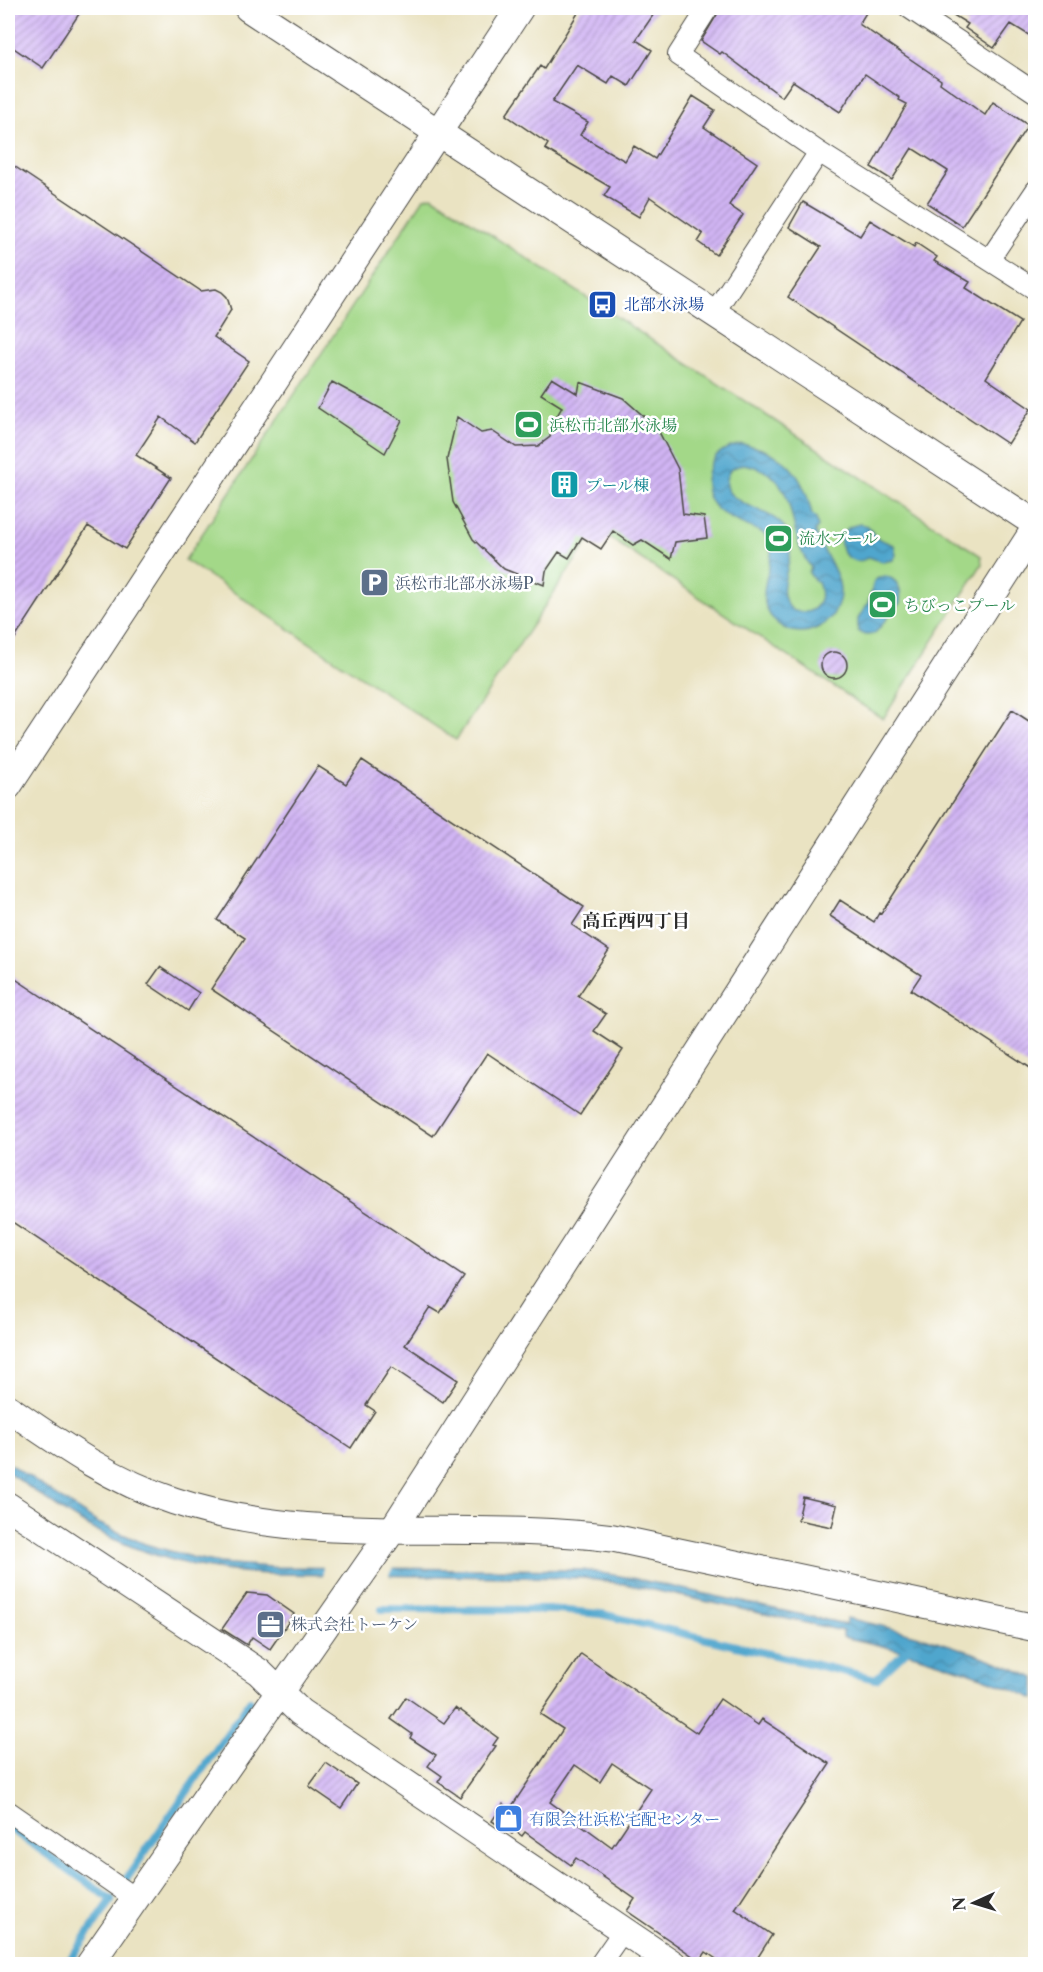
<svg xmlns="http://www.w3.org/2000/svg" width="1043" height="1972" font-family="'Libre Caslon Text','Noto Serif JP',serif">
<defs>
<pattern id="water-waves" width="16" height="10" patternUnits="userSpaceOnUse" patternTransform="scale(1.5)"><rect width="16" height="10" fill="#50a6cd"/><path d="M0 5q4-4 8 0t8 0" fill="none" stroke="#4387a7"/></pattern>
<pattern id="building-hatch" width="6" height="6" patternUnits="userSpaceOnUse" patternTransform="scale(1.5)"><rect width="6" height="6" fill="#d1b5f4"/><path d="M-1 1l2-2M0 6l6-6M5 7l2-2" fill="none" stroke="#aa93c6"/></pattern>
</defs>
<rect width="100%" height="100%" fill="#fff"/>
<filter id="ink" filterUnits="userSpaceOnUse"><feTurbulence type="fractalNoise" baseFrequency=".0167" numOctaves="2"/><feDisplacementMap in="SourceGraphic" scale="12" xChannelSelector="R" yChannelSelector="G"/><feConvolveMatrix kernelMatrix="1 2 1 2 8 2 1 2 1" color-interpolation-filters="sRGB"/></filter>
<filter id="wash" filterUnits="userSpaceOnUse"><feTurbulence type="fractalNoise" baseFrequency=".008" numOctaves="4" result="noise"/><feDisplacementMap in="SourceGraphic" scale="24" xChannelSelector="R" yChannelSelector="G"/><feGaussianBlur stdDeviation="1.35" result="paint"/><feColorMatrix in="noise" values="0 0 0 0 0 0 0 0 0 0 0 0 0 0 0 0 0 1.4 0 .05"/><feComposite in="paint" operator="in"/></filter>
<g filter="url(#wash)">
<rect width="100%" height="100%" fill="#eae3c2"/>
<path fill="#a3d888" stroke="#67825a" stroke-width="1.5" d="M 432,196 L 981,556 L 982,564 L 883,719 L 596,529 L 456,740 L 185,560 L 424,198 Z"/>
<path fill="url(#water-waves)" stroke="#3e687c" stroke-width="1.5" fill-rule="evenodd" d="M 742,444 C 784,451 804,474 812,515 L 816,518 L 818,527 L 815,531 C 821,552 839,569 840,590 C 841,629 792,648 770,615 C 751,586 786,555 763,533 C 747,525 726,519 714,506 C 702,492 704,468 717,455 C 724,448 733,446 742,444 ZM 743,464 C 793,473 787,508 800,547 C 802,554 807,561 811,568 L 809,573 L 814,580 L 818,582 C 826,602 814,618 792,610 C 768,587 804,558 784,527 C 770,506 707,503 731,469 Z
M 861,524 L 868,526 L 876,538 L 894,545 L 896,555 L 893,560 L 883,562 L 869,557 C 844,574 824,528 861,524 Z
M 886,576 C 898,580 902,590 900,603 L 875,633 C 868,636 864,636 858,631 L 858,619 L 869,601 L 874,581 L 880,577 Z
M 8,1463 L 98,1523 L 145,1544 L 195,1558 L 220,1563 L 271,1567 L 583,1570 L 632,1578 L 845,1624 L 847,1618 C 912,1632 975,1650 1035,1678 L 1035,1699 C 973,1671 910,1651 843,1637 L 843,1631 L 630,1585 L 583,1578 L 271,1574 C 209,1572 150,1559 95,1530 C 64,1514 36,1492 8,1472 Z"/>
<path fill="#eae3c2" d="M 323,1564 L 395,1565 L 389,1574 L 389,1578 L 323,1578 Z"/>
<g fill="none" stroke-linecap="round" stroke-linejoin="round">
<path stroke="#50a6cd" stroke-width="8" d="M 382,1609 L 557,1610 L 601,1614 L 876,1679 L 912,1645
M 8,1827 L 111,1899
M 127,1878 L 250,1701
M 67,1964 L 111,1901"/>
</g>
<g id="blocks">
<path fill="url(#building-hatch)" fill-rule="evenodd" d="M 8,8 L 83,8 L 43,68 L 8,44 Z
M 581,8 L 658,8 L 636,40 L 652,50 L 629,86 L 613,76 L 608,84 L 577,65 L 552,102 L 588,122 L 580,135 L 625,161 L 634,146 L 655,159 L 693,96 L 715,110 L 704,127 L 757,163 L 729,205 L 743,215 L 716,255 L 698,242 L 703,234 L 650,197 L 639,217 L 604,196 L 610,187 L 545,149 L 548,144 L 506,115 L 540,66 L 544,69 Z
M 721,8 L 869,8 L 859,24 L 941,80 L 940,83 L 985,115 L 993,102 L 1028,125 L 962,226 L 927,203 L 948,171 L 912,148 L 892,180 L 871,167 L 907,104 L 899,100 L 900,98 L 865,74 L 840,112 L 793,81 L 782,97 L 722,52 L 720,54 L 701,41 Z
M 942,8 L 1035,8 L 1035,39 L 1011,24 L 994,48 L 965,28 L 968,24 Z
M 8,162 L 201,291 L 216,289 L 222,292 L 227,297 L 231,310 L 214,337 L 249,361 L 195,442 L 161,417 L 136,455 L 171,478 L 125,549 L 88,526 L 8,649 Z
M 803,202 L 860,236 L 870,220 L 914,247 L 916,243 L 937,257 L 934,261 L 970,282 L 966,288 L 1020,322 L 986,378 L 1031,409 L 1008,444 L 788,297 L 821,247 L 789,227 Z
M 552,378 L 578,394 L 580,382 L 623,398 L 657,428 L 678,469 L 683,514 L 704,517 L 707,538 L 675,542 L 671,559 L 642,540 L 633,545 L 613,531 L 601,549 L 582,537 L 569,558 L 559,552 L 546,571 L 544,585 L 504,569 L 473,539 L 453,502 L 447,459 L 457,417 L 481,433 L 492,431 L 516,447 L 538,446 L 550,437 L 553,423 L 562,407 L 541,394 Z
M 332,382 L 402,420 L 385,453 L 318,408 Z
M821 665a13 13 0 1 1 26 0a13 13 0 1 1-26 0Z
M 1012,710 L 1035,725 L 1035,1071 L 911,990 L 921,975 L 830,916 L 840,900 L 874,922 L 879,913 L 881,914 Z
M 362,760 L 584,907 L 572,925 L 609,950 L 578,996 L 606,1014 L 594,1031 L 623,1050 L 580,1115 L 487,1053 L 433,1136 L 211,989 L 245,938 L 217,920 L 318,766 L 346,784 Z
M 160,967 L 199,993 L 188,1011 L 148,984 Z
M 8,974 L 464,1277 L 440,1313 L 430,1307 L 405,1345 L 458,1380 L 443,1402 L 391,1367 L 366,1405 L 375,1411 L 351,1448 L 8,1219 Z
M 803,1497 L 837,1505 L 832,1527 L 798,1520 Z
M 247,1593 L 267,1595 L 294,1614 L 270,1649 L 252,1637 L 247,1645 L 222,1629 Z
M 581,1654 L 697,1733 L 720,1699 L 758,1725 L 762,1719 L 830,1764 L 735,1909 L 772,1935 L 753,1965 L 725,1965 L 706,1952 L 700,1961 L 627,1911 L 635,1899 L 576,1858 L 571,1865 L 525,1832 L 522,1836 L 515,1831 L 512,1834 L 492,1821 L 503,1804 L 510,1809 L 563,1729 L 540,1714 ZM 612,1763 L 651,1789 L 612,1847 L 550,1802 L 575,1765 L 600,1782 Z
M 406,1697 L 444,1723 L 455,1708 L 459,1711 L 460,1710 L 498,1738 L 493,1745 L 496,1746 L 460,1797 L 438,1782 L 442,1776 L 428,1766 L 436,1755 L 410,1738 L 412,1734 L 391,1719 Z
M 326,1763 L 357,1784 L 341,1808 L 309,1786 Z"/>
</g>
</g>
<g filter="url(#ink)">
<use href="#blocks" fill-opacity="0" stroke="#484742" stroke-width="1.5"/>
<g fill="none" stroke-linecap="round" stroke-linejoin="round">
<defs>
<path id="street" d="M 708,8 L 678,55 L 819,152 L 989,260
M 909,8 L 1036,93
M 1036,190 L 989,260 L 1036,290
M 714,313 L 819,152
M 8,1811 L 136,1899
M 600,1964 L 623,1931"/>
<path id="secondary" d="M 248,8 L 1036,524
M 8,786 L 520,8
M 8,1408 C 60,1444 112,1481 174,1501 C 315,1548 467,1519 613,1538 L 1036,1628
M 8,1506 L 259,1672 L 300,1712 L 673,1964
M 90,1964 L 393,1529 L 1036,527"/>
</defs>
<use href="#street" stroke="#484742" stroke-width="22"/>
<use href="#secondary" stroke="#484742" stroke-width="29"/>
<use href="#street" stroke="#fff" stroke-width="20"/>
<use href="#secondary" stroke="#fff" stroke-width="27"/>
</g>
</g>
<defs>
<symbol id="bus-square" viewBox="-11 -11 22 22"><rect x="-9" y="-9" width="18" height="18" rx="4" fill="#1a4fb4" stroke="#fff"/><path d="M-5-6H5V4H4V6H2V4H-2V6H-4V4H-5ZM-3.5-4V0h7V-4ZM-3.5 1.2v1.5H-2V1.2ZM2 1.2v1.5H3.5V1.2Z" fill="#fff"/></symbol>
<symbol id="stadium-square" viewBox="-11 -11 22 22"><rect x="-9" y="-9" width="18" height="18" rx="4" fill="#2e9e5b" stroke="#fff"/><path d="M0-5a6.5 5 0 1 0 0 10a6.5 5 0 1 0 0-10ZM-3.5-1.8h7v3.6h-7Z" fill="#fff"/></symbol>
<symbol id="building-square" viewBox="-11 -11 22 22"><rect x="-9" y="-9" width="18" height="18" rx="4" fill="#0f9aa8" stroke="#fff"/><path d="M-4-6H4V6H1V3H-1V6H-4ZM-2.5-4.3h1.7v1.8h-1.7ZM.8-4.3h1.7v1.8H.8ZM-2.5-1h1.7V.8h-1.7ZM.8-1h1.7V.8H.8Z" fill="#fff"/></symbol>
<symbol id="parking-square" viewBox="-11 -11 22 22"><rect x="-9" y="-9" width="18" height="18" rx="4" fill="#5c6f8a" stroke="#fff"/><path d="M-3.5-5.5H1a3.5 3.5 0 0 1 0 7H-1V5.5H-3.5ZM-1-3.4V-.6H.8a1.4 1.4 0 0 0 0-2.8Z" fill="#fff"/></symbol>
<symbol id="office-square" viewBox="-11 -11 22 22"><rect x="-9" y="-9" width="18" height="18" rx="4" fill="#5c6f8a" stroke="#fff"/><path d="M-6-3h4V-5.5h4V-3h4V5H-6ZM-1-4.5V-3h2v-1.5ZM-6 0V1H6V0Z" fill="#fff"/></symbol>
<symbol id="shop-square" viewBox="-11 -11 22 22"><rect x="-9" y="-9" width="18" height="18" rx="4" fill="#3f7fe0" stroke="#fff"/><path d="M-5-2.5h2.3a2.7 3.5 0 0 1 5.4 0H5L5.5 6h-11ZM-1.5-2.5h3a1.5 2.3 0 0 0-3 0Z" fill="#fff"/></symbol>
</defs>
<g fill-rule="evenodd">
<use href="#bus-square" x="586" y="288" width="33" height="33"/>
<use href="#stadium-square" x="512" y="408" width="33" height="33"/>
<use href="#building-square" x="548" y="468" width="33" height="33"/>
<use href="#stadium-square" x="762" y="522" width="33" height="33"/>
<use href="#parking-square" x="358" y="566" width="33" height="33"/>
<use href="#stadium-square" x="866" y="588" width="33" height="33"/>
<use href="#office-square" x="254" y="1608" width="33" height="33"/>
<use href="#shop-square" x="492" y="1802" width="33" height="33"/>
</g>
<g text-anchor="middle" stroke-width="5" stroke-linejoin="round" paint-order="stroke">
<g font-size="16" fill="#164399" stroke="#fff" text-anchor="start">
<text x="624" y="310">北部水泳場</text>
</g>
<g font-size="16" fill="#27864d" stroke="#fff" text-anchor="start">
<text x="549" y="431">浜松市北部水泳場</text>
<text x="799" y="544">流水プール</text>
<text x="904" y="611">ちびっこプール</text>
</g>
<g font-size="16" fill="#0d838f" stroke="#fff" text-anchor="start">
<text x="586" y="491">プール棟</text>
</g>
<g font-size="16" fill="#4e5e75" stroke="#fff" text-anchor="start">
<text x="395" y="589">浜松市北部水泳場P</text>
<text x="291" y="1630">株式会社トーケン</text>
</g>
<g font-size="16" fill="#366cbe" stroke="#fff" text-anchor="start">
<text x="529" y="1825">有限会社浜松宅配センター</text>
</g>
<g font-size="18" font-weight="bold" fill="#2b2b2b" stroke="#fff">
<text x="636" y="927">高丘西四丁目</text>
</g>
</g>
<rect width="1043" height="1972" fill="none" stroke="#fff" stroke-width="30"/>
<g transform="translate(974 1903) rotate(266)" stroke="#ffffff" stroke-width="4.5" paint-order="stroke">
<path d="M0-4.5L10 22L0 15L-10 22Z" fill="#2b2b2b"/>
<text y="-9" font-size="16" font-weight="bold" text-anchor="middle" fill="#2b2b2b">N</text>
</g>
</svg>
